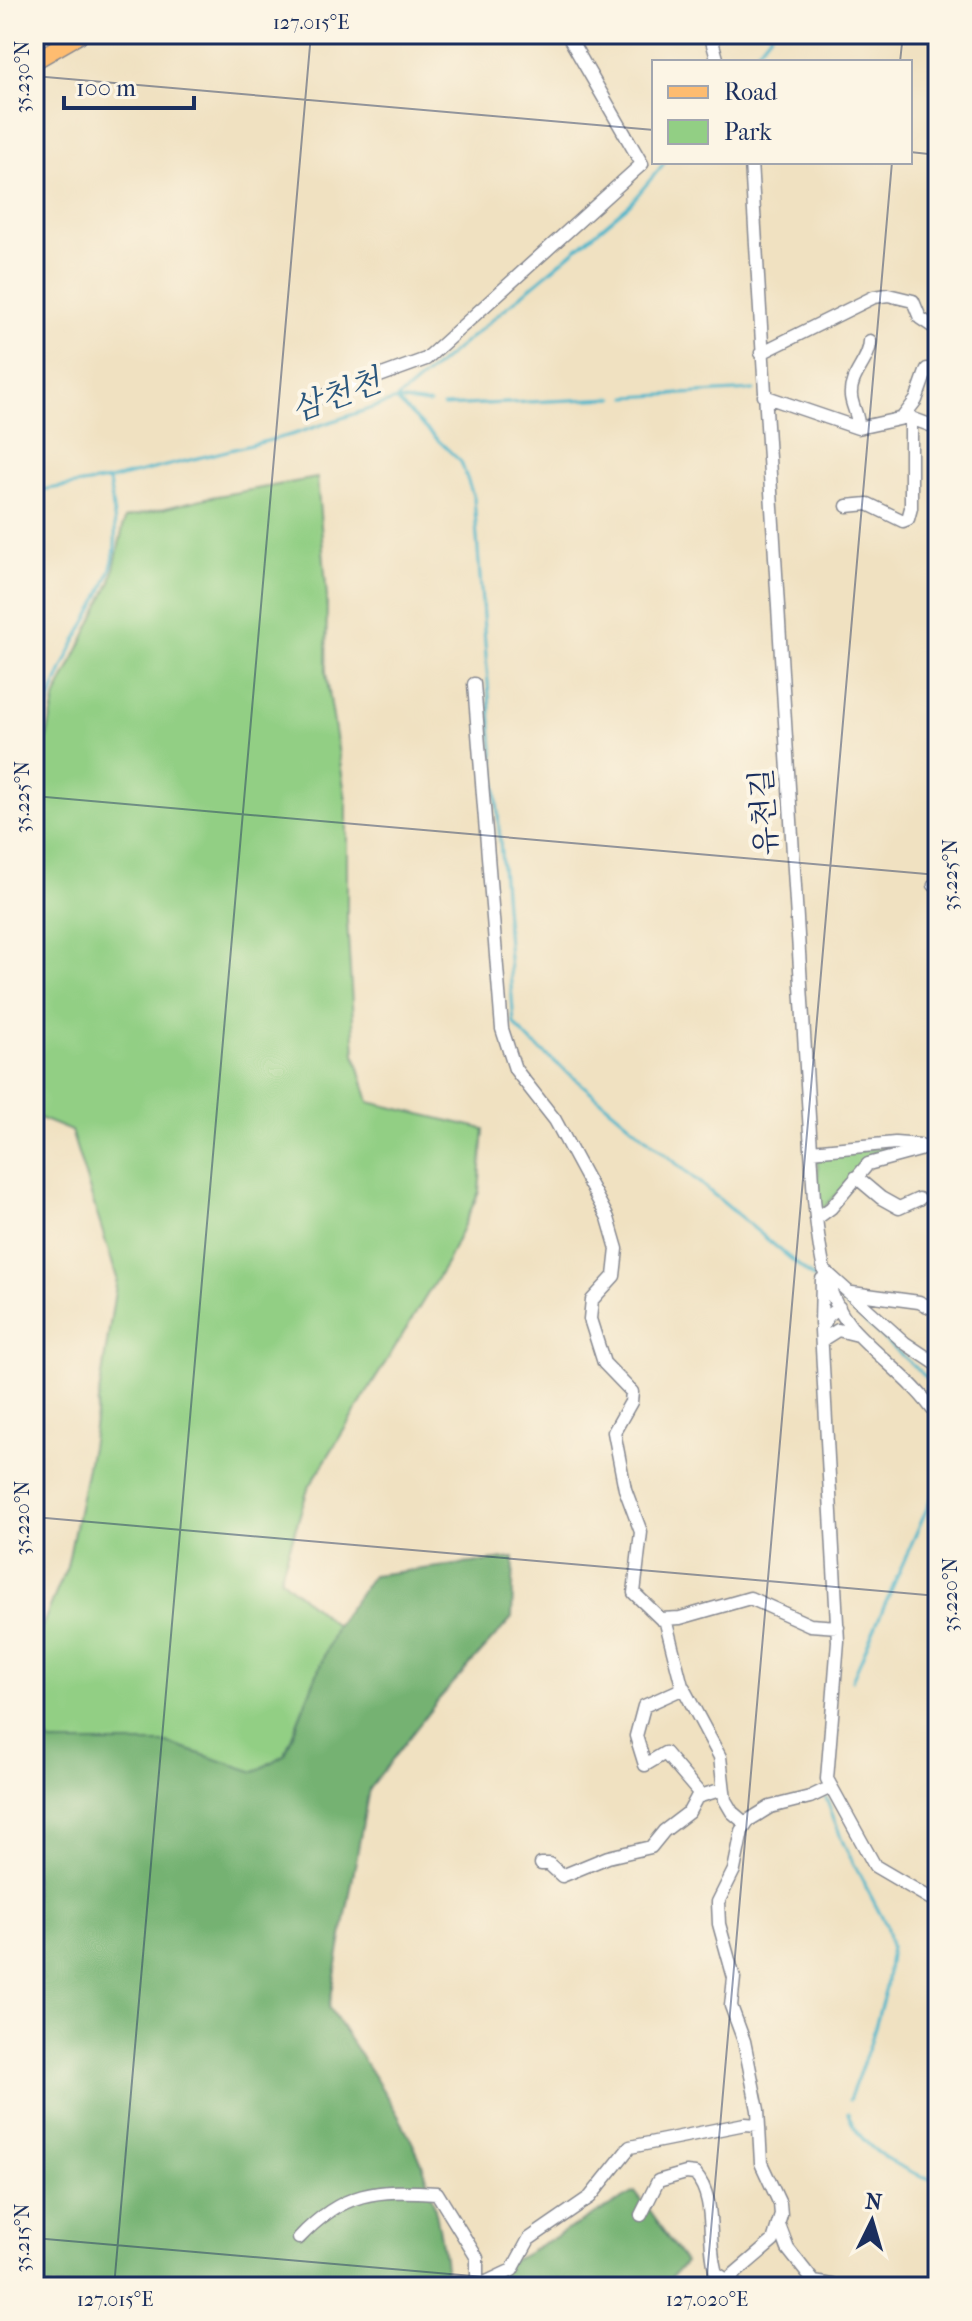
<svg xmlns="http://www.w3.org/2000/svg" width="972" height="2321" font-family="'IM FELL French Canon','Noto Serif KR',serif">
<rect width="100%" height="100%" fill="#fcf5e5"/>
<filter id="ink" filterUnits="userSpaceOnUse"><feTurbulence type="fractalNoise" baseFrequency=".0125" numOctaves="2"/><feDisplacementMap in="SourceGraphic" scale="16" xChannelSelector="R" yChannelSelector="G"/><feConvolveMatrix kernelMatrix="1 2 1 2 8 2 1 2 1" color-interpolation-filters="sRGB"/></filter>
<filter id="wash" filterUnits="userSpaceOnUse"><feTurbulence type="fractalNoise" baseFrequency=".006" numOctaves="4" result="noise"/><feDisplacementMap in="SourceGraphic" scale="32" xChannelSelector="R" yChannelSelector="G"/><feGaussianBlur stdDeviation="1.8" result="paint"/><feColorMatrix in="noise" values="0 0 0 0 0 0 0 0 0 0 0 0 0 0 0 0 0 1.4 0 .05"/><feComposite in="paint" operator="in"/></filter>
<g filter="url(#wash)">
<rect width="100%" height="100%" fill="#f0e1c1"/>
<path fill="#92cf84" stroke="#567f71" stroke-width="2" d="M 317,478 L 327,597 L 326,673 L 347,806 L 347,920 L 355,1054 L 369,1102 L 484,1129 L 479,1192 L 447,1262 L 308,1489 L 280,1578 L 336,1626 L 285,1754 L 254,1773 L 167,1743 L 94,1746 L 51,1743 L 34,1719 L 34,1645 L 67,1567 L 91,1447 L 117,1278 L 71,1131 L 34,1116 L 34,839 L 40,768 L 56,696 L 111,582 L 125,518 L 206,498 Z
M 883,1147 L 901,1149 L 870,1158 L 820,1212 L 817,1158 Z"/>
<path fill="#75b272" stroke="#487068" stroke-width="2" d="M 514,1558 L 512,1618 L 440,1698 L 369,1789 L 329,2008 C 361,2058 409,2122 427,2178 C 438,2214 444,2250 447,2287 L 34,2287 L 34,1719 L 51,1743 L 167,1743 L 255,1772 L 285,1754 L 336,1626 L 373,1575 Z
M 635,2192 L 685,2262 L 663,2287 L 465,2287 Z"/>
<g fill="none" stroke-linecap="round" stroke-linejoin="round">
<path stroke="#4cb5ca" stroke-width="3" d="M 748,62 L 771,34
M 627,397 L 754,390
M 396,400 L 461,462 L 474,498 L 514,1024 L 530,1041 L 816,1280
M 396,400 L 430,404
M 443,406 L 614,398
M 34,491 L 109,480 L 291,435 L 396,400 L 630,204 L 665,162
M 34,774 C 36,735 49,697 66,661 C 81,627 104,597 113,560 C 119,534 112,506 109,480
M 840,1300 L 938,1388
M 852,1680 L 938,1483
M 826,1798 L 844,1845 L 886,1925 L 891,1946 L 886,1987 L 870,2045 L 849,2100
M 848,2113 C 859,2149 904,2172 938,2181"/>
</g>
</g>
<g filter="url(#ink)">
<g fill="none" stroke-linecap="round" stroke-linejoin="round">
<defs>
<path id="minor" d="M 710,34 L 718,62
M 751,162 L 814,1199 C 819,1244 821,1291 852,1328 C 880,1359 915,1382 938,1417
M 761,353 L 874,297 L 888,295 L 913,301 L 920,318 L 938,330
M 764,396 L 858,428 L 908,417 L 938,428
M 319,398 L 426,359 L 642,164 L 567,34
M 903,417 L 916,400 L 927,369
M 858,428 C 859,416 852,407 851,396 C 849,375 870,361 870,341
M 847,506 L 868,504 L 903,521 L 908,519 L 911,508 L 911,417
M 474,684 L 502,1029 L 515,1069 L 555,1120 L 608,1218 L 617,1249 L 614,1276 L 592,1300 L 590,1319 L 604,1363 L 632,1392 L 631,1402 L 614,1432 L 625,1489 L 641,1532 L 634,1593 L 661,1619 L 680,1618 L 750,1598 L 810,1625 L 838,1627
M 934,885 L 938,886
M 811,1151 L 895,1143 L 920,1145
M 856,1177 L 881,1198 L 899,1208 L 919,1199
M 816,1219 L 831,1208 L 868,1164 L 938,1145
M 824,1270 L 905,1343 L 938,1365
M 852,1293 L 919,1302 L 938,1311
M 839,1307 L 828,1316 L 821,1330 L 838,1641 L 827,1779 L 875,1866 L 938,1903
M 821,1324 L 822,1279
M 822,1340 L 838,1330 L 858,1335
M 665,1619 L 682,1686 L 720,1757 L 725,1800 L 732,1812 L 746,1824
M 684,1688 L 644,1706 L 636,1736 L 645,1765 L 665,1753 L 700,1794
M 541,1864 L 549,1864 L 562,1876 L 608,1857 L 651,1847 L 664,1831 L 689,1812 L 697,1797 L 723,1789
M 641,2215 L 658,2181 L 686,2173 L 695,2174 C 718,2200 706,2241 716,2273 L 727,2280
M 779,2225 L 788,2249 L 814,2282 L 843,2287
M 299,2238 C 343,2191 377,2189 437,2193 L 477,2258 L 477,2286
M 476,2287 L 512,2270 L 529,2239 L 590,2197 L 630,2147 L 745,2124 L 758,2125
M 719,2287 L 773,2241 L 781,2215 L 780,2204 L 761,2163 L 758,2110 L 744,2041 L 731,2006 L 734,1978 L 719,1924 L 718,1902 L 734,1870 L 742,1831 L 749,1820 L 770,1807 L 810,1797 L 831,1787"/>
<path id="major" d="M 34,61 L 81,34"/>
</defs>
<use href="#minor" stroke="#868890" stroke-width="15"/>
<use href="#major" stroke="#868890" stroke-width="19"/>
<use href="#minor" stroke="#fff" stroke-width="12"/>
<use href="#major" stroke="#febc70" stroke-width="16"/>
</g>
</g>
<path fill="none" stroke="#1b2f5e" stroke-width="2" stroke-opacity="0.45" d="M 900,62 L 903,34M 34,76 L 654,130M 910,152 L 938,155M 34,796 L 938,875M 34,1517 L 938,1596M 34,2238 L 599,2287M 114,2287 L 311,34M 706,2287 L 892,162"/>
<g text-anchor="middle" stroke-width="8" stroke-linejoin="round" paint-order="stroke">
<g font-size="30" fill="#1b2f5e" stroke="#fcf5e5">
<text transform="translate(764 812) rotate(-94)" y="10">유천길</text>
</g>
<g font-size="32" font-style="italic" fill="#2a577e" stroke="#fcf5e5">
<text transform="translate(336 395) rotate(-20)" y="11">삼천천</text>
</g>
</g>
<rect width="972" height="2321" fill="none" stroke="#fcf5e5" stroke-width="88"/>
<rect x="652" y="60" width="260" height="104" fill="#fcf5e5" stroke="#a2a6af" stroke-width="2"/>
<rect x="668" y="86" width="40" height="12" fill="#febc70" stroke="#a2a6af" stroke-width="2"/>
<text x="724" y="100" font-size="24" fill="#1b2f5e">Road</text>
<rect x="668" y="120" width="40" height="24" fill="#92cf84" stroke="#a2a6af" stroke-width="2"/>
<text x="724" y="140" font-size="24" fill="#1b2f5e">Park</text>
<g transform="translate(872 2221) rotate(5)" stroke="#fcf5e5" stroke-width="6" paint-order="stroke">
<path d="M0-6L14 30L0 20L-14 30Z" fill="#1b2f5e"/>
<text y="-12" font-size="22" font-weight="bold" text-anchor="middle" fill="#1b2f5e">N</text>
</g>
<path d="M64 96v12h130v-12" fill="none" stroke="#1b2f5e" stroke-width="4"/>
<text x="76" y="96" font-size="24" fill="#1b2f5e" stroke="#fcf5e5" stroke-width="6" paint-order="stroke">100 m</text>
<rect x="44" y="44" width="884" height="2233" fill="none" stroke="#1b2f5e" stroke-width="3"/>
<g font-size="20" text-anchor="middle" fill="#1b2f5e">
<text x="311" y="29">127.015°E</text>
<text transform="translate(22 77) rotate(-90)" y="7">35.230°N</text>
<text transform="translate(22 797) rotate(-90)" y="7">35.225°N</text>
<text transform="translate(950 875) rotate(-90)" y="7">35.225°N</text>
<text transform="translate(22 1518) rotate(-90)" y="7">35.220°N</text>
<text transform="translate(950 1595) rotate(-90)" y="7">35.220°N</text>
<text transform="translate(22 2238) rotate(-90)" y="7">35.215°N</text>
<text x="115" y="2306">127.015°E</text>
<text x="707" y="2306">127.020°E</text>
</g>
</svg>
